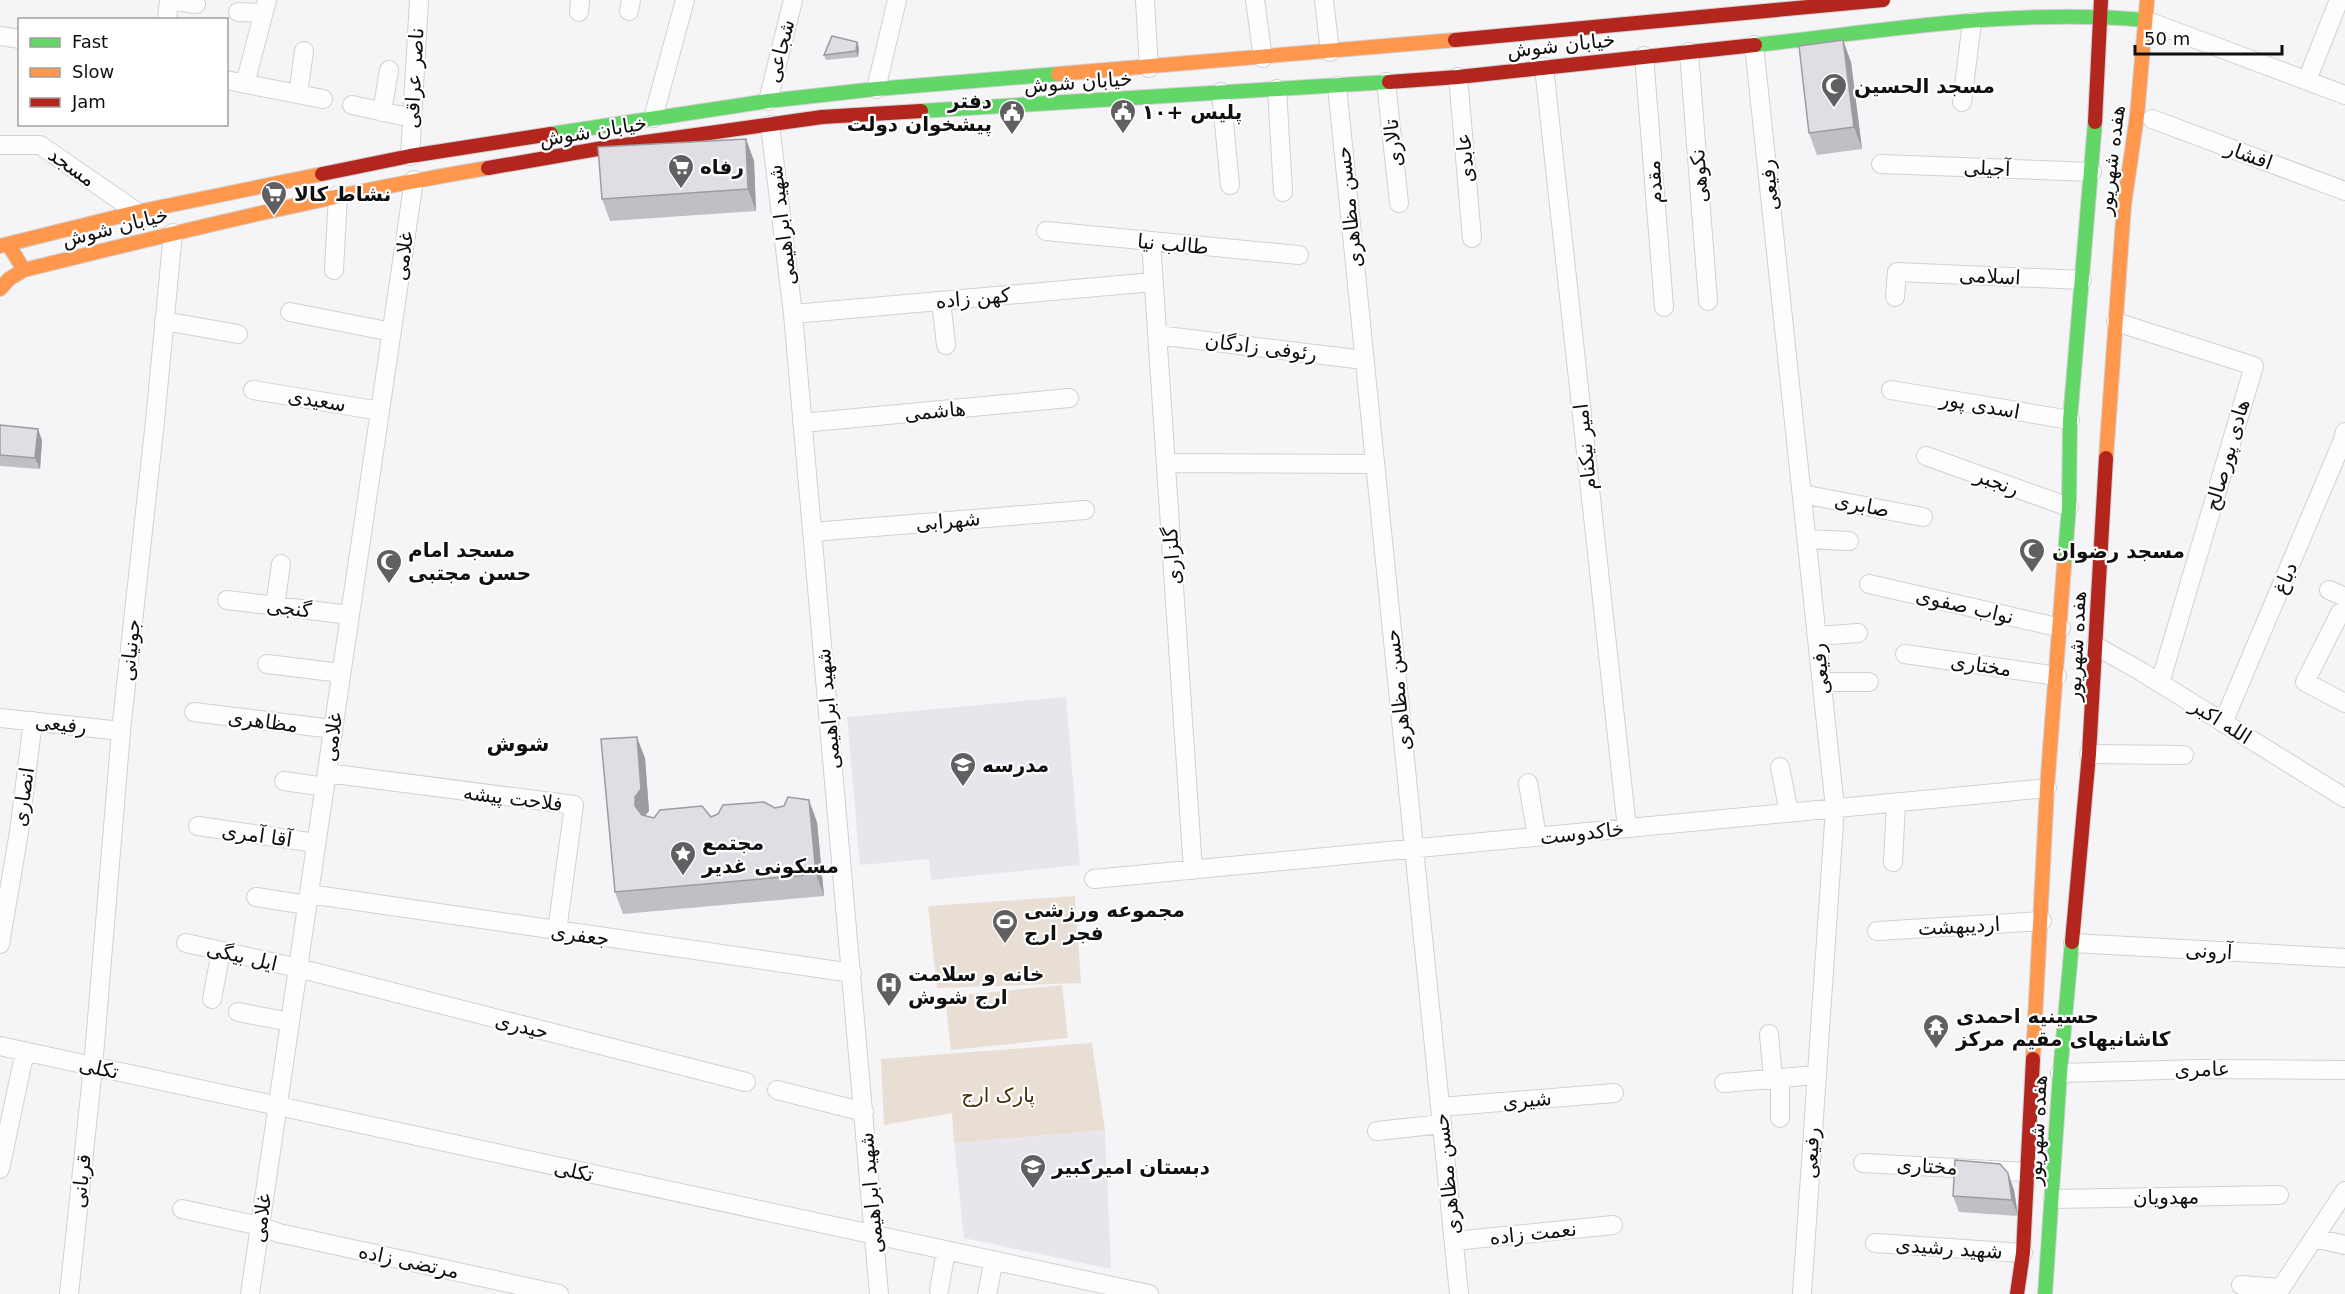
<svg xmlns="http://www.w3.org/2000/svg" width="2345" height="1294" font-family="'DejaVu Sans',Cairo,sans-serif">
<rect width="100%" height="100%" fill="#f5f4f7"/>
<path fill="#e9e5ed" d="M 1066,697 L 1080,865 L 931,880 L 929,859 L 860,865 L 847,717 Z
M 1105,1130 L 1111,1269 L 964,1238 L 954,1143 Z"/>
<path fill="#e9ded3" d="M 1075,896 L 1081,983 L 937,988 L 928,906 Z
M 1062,985 L 1068,1038 L 951,1050 L 945,997 Z
M 1092,1043 L 1105,1130 L 954,1143 L 952,1113 L 884,1125 L 881,1059 Z"/>
<g fill="none" stroke-linecap="round" stroke-linejoin="round">
<defs>
<path id="street" d="M 1145,0 L 1149,68
M 1255,0 L 1263,58
M 1324,0 L 1330,52
M 629,11 L 631,0
M 238,12 L 263,13
M 579,12 L 580,0
M 167,20 L 169,0 L 196,4
M 2145,20 L 2345,95
M 0,36 L 20,39
M 1754,45 L 1835,808 L 1802,1294
M 1689,52 L 1708,301
M 1644,56 L 1664,307
M 1544,67 L 1627,828
M 1458,77 L 1472,238
M 226,80 L 323,99
M 2307,80 L 2339,0
M 1386,82 L 1399,203
M 245,84 L 267,0
M 1337,86 L 1459,1294
M 876,89 L 897,0
M 1277,89 L 1283,192
M 1221,92 L 1230,185
M 298,94 L 304,51
M 768,101 L 793,0
M 1962,102 L 1972,22
M 352,105 L 412,118
M 382,112 L 389,70
M 653,118 L 685,0
M 2152,119 L 2345,191
M 770,125 L 793,314 L 879,1294
M 0,145 L 40,145 L 137,212
M 410,156 L 419,0
M 1881,164 L 2092,172
M 1046,231 L 1299,255
M 1151,242 L 1193,870
M 334,270 L 338,195
M 1895,297 L 1897,272 L 2082,280
M 941,301 L 946,345
M 290,312 L 392,332
M 793,314 L 1153,282
M 164,321 L 238,334
M 2116,322 L 2254,366 L 2160,683
M 1157,335 L 1364,360
M 253,390 L 380,411
M 1891,390 L 2070,420
M 802,423 L 1069,398
M 1926,456 L 2069,507
M 1166,463 L 1375,464
M 1802,494 L 1923,517
M 812,532 L 1085,510
M 1807,539 L 1849,541
M 1869,584 L 2061,628
M 2329,590 L 2345,597
M 227,600 L 350,615
M 275,606 L 281,564
M 2340,613 L 2305,682 L 2345,703
M 1817,636 L 1858,633
M 2096,646 L 2142,672 L 2345,798
M 1905,654 L 2057,676
M 267,664 L 341,673
M 1822,682 L 1869,682
M 194,712 L 333,729
M 0,718 L 121,731
M 2223,723 L 2343,440 L 2345,432
M 2089,754 L 2184,755
M 1780,767 L 1789,813
M 327,773 L 574,805 L 557,931
M 284,781 L 325,787
M 1528,783 L 1537,837
M 198,826 L 316,843
M 1893,862 L 1896,803
M 1094,879 L 2047,788
M 309,894 L 852,973
M 256,897 L 307,905
M 1877,931 L 2042,921
M 186,943 L 298,968 L 746,1082
M 2073,943 L 2345,958
M 0,944 L 19,832 L 33,721
M 212,999 L 221,951
M 238,1012 L 290,1022
M 1769,1034 L 1773,1079
M 0,1046 L 1149,1294
M 2060,1073 L 2199,1069 L 2345,1070
M 1724,1083 L 1816,1075
M 777,1090 L 864,1112
M 1440,1107 L 1614,1093
M 1780,1118 L 1780,1078
M 1377,1131 L 1442,1124
M 1863,1163 L 2026,1172
M 0,1169 L 25,1051
M 2053,1199 L 2279,1195
M 182,1209 L 260,1226 L 279,1233 L 559,1294
M 2314,1238 L 2345,1245
M 1454,1241 L 1613,1225
M 1875,1243 L 2023,1253
M 2241,1285 L 2281,1288
M 939,1290 L 946,1251
M 69,1294 L 93,1067 L 121,731 L 155,421 L 173,233
M 250,1294 L 414,180
M 987,1294 L 994,1260
M 2277,1294 L 2345,1191"/>
<path id="fast" d="M 1755,45 C 1884,31 2015,8 2145,20
M 921,111 L 1389,82
M 551,134 L 768,101 L 876,89 L 1058,74
M 2064,566 L 2069,507 L 2070,420 L 2095,122
M 2045,1294 L 2060,1073 L 2072,942"/>
<path id="slow" d="M 1058,74 L 1455,40
M 8,244 L 24,270 C 177,232 332,194 488,168
M 0,246 L 137,212 L 322,174
M 0,289 L 9,279 L 24,270
M 2106,458 L 2124,205 L 2137,116 L 2147,1
M 2033,1059 L 2047,788 L 2064,566"/>
<path id="jam" d="M 1455,40 L 1883,0
M 1389,82 L 1458,77 L 1755,45
M 2095,122 L 2101,0
M 488,168 L 603,148 L 822,117 L 921,111
M 322,174 L 410,156 L 551,134
M 2072,942 L 2089,754 L 2106,458
M 2017,1294 L 2023,1253 L 2033,1059"/>
</defs>
<use href="#street" stroke="#d2d0d3" stroke-width="20"/>
<use href="#fast" stroke="#d2d0d3" stroke-width="16"/>
<use href="#slow" stroke="#d2d0d3" stroke-width="16"/>
<use href="#jam" stroke="#d2d0d3" stroke-width="16"/>
<use href="#street" stroke="#fefdfe" stroke-width="18"/>
<use href="#fast" stroke="#63d668" stroke-width="14"/>
<use href="#slow" stroke="#ff974d" stroke-width="14"/>
<use href="#jam" stroke="#b3261e" stroke-width="14"/>
</g>
<path fill="#c1bec5" d="M 857,42 L 859,48 L 858,57 L 826,60 L 824,55 Z
M 1851,62 L 1862,149 L 1817,155 L 1809,133 Z
M 746,139 L 754,161 L 756,211 L 610,221 L 602,199 Z
M 0,425 L 42,440 L 40,469 L 0,466 Z
M 645,758 L 649,811 L 645,816 L 654,818 L 711,817 L 775,808 L 817,822 L 824,896 L 623,914 L 615,892 Z
M 2008,1173 L 2014,1190 L 2018,1216 L 1959,1212 L 1953,1196 Z"/>
<path fill="#9d9ba0" d="M 1843,40 L 1851,62 L 1862,149 L 1854,127 Z
M 857,42 L 859,48 L 858,57 L 856,51 Z
M 746,139 L 754,161 L 756,211 L 748,189 Z
M 38,429 L 42,440 L 40,469 L 35,458 Z
M 637,737 L 645,758 L 649,811 L 643,818 L 635,806 Z
M 809,800 L 817,822 L 824,896 L 816,874 Z
M 2008,1173 L 2014,1190 L 2018,1216 L 2012,1200 Z"/>
<path fill="#e0dde5" stroke="#9d9ba0" stroke-width="1.5" d="M 832,36 L 857,42 L 856,51 L 824,55 Z
M 1843,40 L 1854,127 L 1809,133 L 1799,46 Z
M 746,139 L 748,189 L 602,199 L 598,147 Z
M 0,425 L 38,429 L 35,458 L 0,455 Z
M 637,737 L 641,789 L 635,797 L 635,806 L 642,815 L 654,818 L 660,810 L 702,806 L 711,817 L 718,814 L 723,805 L 764,802 L 775,808 L 784,806 L 788,797 L 809,800 L 816,874 L 615,892 L 601,739 Z
M 1955,1160 L 2000,1164 L 2008,1173 L 2012,1200 L 1953,1196 Z"/>
<defs>
<symbol id="mosque-pin" viewBox="-11 -11 22 30"><path d="M0 17L-7.5 6A9.5 9.5 0 1 1 7.5 6Z" fill="#605f61" stroke="#fff"/><path d="M3.5-4.9A6 6 0 1 0 3.5 4.9A5 5 0 1 1 3.5-4.9Z" fill="#fff"/></symbol>
<symbol id="civic-pin" viewBox="-11 -11 22 30"><path d="M0 17L-7.5 6A9.5 9.5 0 1 1 7.5 6Z" fill="#605f61" stroke="#fff"/><path d="M-.6-6.5H3V-4.5H.6V-3L4-1V1h2V6H-6V1h2V-1L-.6-3ZM-1.2 2.5V6h2.4V2.5Z" fill="#fff"/></symbol>
<symbol id="supermarket-pin" viewBox="-11 -11 22 30"><path d="M0 17L-7.5 6A9.5 9.5 0 1 1 7.5 6Z" fill="#605f61" stroke="#fff"/><path d="M-6-5.5h2.5l.6 2H6L4.5 2H-2.5L-4.4-4H-6ZM-1.5 3.2a1.3 1.3 0 1 0 .1 0ZM3 3.2a1.3 1.3 0 1 0 .1 0Z" fill="#fff"/></symbol>
<symbol id="school-pin" viewBox="-11 -11 22 30"><path d="M0 17L-7.5 6A9.5 9.5 0 1 1 7.5 6Z" fill="#605f61" stroke="#fff"/><path d="M0-5L7-2L0 1L-7-2ZM-4 1L0 2.5L4 1V4Q0 6-4 4Z" fill="#fff"/></symbol>
<symbol id="sight-pin" viewBox="-11 -11 22 30"><path d="M0 17L-7.5 6A9.5 9.5 0 1 1 7.5 6Z" fill="#605f61" stroke="#fff"/><path d="M0-6L1.8-2.2L6-1.7L2.9 1.2L3.7 5.4L0 3.3L-3.7 5.4L-2.9 1.2L-6-1.7L-1.8-2.2Z" fill="#fff"/></symbol>
<symbol id="stadium-pin" viewBox="-11 -11 22 30"><path d="M0 17L-7.5 6A9.5 9.5 0 1 1 7.5 6Z" fill="#605f61" stroke="#fff"/><path d="M0-5a6.5 5 0 1 0 0 10a6.5 5 0 1 0 0-10ZM-3.5-1.8h7v3.6h-7Z" fill="#fff"/></symbol>
<symbol id="hospital-pin" viewBox="-11 -11 22 30"><path d="M0 17L-7.5 6A9.5 9.5 0 1 1 7.5 6Z" fill="#605f61" stroke="#fff"/><path d="M-5-5h3v3.5h4V-5h3V5h-3V1.5h-4V5h-3Z" fill="#fff"/></symbol>
<symbol id="temple-pin" viewBox="-11 -11 22 30"><path d="M0 17L-7.5 6A9.5 9.5 0 1 1 7.5 6Z" fill="#605f61" stroke="#fff"/><path d="M0-6L5-2H3V0L6.5 2.5H4V6H1.5V3h-3V6H-4V2.5H-6.5L-3 0V-2H-5Z" fill="#fff"/></symbol>
</defs>
<g fill-rule="evenodd">
<use href="#mosque-pin" x="1819" y="71" width="30" height="40"/>
<use href="#civic-pin" x="1108" y="97" width="30" height="40"/>
<use href="#civic-pin" x="997" y="98" width="30" height="40"/>
<use href="#supermarket-pin" x="666" y="152" width="30" height="40"/>
<use href="#supermarket-pin" x="259" y="179" width="30" height="40"/>
<use href="#mosque-pin" x="2017" y="536" width="30" height="40"/>
<use href="#mosque-pin" x="374" y="547" width="30" height="40"/>
<use href="#school-pin" x="948" y="750" width="30" height="40"/>
<use href="#sight-pin" x="668" y="839" width="30" height="40"/>
<use href="#stadium-pin" x="990" y="907" width="30" height="40"/>
<use href="#hospital-pin" x="874" y="970" width="30" height="40"/>
<use href="#temple-pin" x="1921" y="1012" width="30" height="40"/>
<use href="#school-pin" x="1018" y="1152" width="30" height="40"/>
</g>
<g text-anchor="middle" stroke-width="4.5" stroke-linejoin="round" paint-order="stroke">
<g font-size="20" fill="#0f0f10" stroke="#fff">
<text transform="translate(1561 45) rotate(-6)" y="7">خیابان شوش</text>
<text transform="translate(780 51) rotate(-76)" y="7">شجاعی</text>
<text transform="translate(414 78) rotate(-87)" y="7">ناصر عراقی</text>
<text transform="translate(1078 82) rotate(-4)" y="7">خیابان شوش</text>
<text transform="translate(593 131) rotate(-9)" y="7">خیابان شوش</text>
<text transform="translate(1393 143) rotate(-96)" y="7">تالاری</text>
<text transform="translate(2249 155) rotate(20)" y="7">افشار</text>
<text transform="translate(1465 158) rotate(-95)" y="7">عابدی</text>
<text transform="translate(2111 160) rotate(-83)" y="7">هفده شهریور</text>
<text transform="translate(72 167) rotate(35)" y="7">مسجد</text>
<text transform="translate(1987 168) rotate(2)" y="7">آجیلی</text>
<text transform="translate(1699 176) rotate(-94)" y="7">نکوهی</text>
<text transform="translate(1654 182) rotate(-94)" y="7">مقدم</text>
<text transform="translate(1769 185) rotate(-96)" y="7">رفیعی</text>
<text transform="translate(1349 207) rotate(-96)" y="7">حسن مظاهری</text>
<text transform="translate(782 225) rotate(-97)" y="7">شهید ابراهیمی</text>
<text transform="translate(115 227) rotate(-14)" y="7">خیابان شوش</text>
<text transform="translate(1173 244) rotate(5)" y="7">طالب نیا</text>
<text transform="translate(403 256) rotate(-82)" y="7">غلامی</text>
<text transform="translate(1990 276) rotate(3)" y="7">اسلامی</text>
<text transform="translate(973 298) rotate(-5)" y="7">کهن زاده</text>
<text transform="translate(1261 347) rotate(7)" y="7">رئوفی زادگان</text>
<text transform="translate(317 400) rotate(9)" y="7">سعیدی</text>
<text transform="translate(1980 405) rotate(10)" y="7">اسدی پور</text>
<text transform="translate(935 411) rotate(-5)" y="7">هاشمی</text>
<text transform="translate(1585 447) rotate(-96)" y="7">امیر نیکنام</text>
<text transform="translate(2227 455) rotate(-74)" y="7">هادی پورصالح</text>
<text transform="translate(1997 482) rotate(20)" y="7">رنجبر</text>
<text transform="translate(1862 505) rotate(11)" y="7">صابری</text>
<text transform="translate(948 521) rotate(-5)" y="7">شهرابی</text>
<text transform="translate(1172 556) rotate(-94)" y="7">گلزاری</text>
<text transform="translate(2285 578) rotate(-67)" y="7">دباغ</text>
<text transform="translate(1965 606) rotate(13)" y="7">نواب صفوی</text>
<text transform="translate(289 608) rotate(7)" y="7">گنجی</text>
<text transform="translate(2076 646) rotate(-87)" y="7">هفده شهریور</text>
<text transform="translate(130 650) rotate(-84)" y="7">جونیانی</text>
<text transform="translate(1981 665) rotate(8)" y="7">مختاری</text>
<text transform="translate(1820 669) rotate(-96)" y="7">رفیعی</text>
<text transform="translate(1398 690) rotate(-96)" y="7">حسن مظاهری</text>
<text transform="translate(828 709) rotate(-95)" y="7">شهید ابراهیمی</text>
<text transform="translate(263 721) rotate(7)" y="7">مظاهری</text>
<text transform="translate(2221 721) rotate(32)" y="7">الله اکبر</text>
<text transform="translate(61 724) rotate(7)" y="7">رفیعی</text>
<text transform="translate(332 737) rotate(-82)" y="7">غلامی</text>
<text transform="translate(23 797) rotate(-82)" y="7">انصاری</text>
<text transform="translate(513 798) rotate(7)" y="7">فلاحت پیشه</text>
<text transform="translate(1582 833) rotate(-6)" y="7">خاکدوست</text>
<text transform="translate(257 835) rotate(8)" y="7">آقا آمری</text>
<text transform="translate(1959 926) rotate(-3)" y="7">اردیبهشت</text>
<text transform="translate(580 935) rotate(8)" y="7">جعفری</text>
<text transform="translate(2209 951) rotate(3)" y="7">آرونی</text>
<text transform="translate(242 956) rotate(13)" y="7">ایل بیگی</text>
<text transform="translate(522 1026) rotate(14)" y="7">حیدری</text>
<text transform="translate(99 1068) rotate(12)" y="7">تکلی</text>
<text transform="translate(2202 1069) rotate(-1)" y="7">عامری</text>
<text transform="translate(1527 1100) rotate(-5)" y="7">شیری</text>
<text transform="translate(2037 1130) rotate(-87)" y="7">هفده شهریور</text>
<text transform="translate(1811 1153) rotate(-87)" y="7">رفیعی</text>
<text transform="translate(1927 1166) rotate(3)" y="7">مختاری</text>
<text transform="translate(574 1171) rotate(12)" y="7">تکلی</text>
<text transform="translate(1447 1174) rotate(-96)" y="7">حسن مظاهری</text>
<text transform="translate(81 1181) rotate(-84)" y="7">قربانی</text>
<text transform="translate(871 1193) rotate(-95)" y="7">شهید ابراهیمی</text>
<text transform="translate(2166 1197) rotate(-1)" y="7">مهدویان</text>
<text transform="translate(261 1218) rotate(-82)" y="7">غلامی</text>
<text transform="translate(1533 1233) rotate(-6)" y="7">نعمت زاده</text>
<text transform="translate(1949 1248) rotate(4)" y="7">شهید رشیدی</text>
<text transform="translate(409 1261) rotate(12)" y="7">مرتضی زاده</text>
</g>
<g font-size="20" font-weight="bold" fill="#0f0f10" stroke="#fff" text-anchor="start">
<text x="1854" y="93">مسجد الحسین</text>
<text x="992" y="108" text-anchor="end">دفتر<tspan x="992" dy="23">پیشخوان دولت</tspan></text>
<text x="1142" y="119">پلیس +۱۰</text>
<text x="700" y="174">رفاه</text>
<text x="294" y="201">نشاط کالا</text>
<text x="408" y="557">مسجد امام<tspan x="408" dy="23">حسن مجتبی</tspan></text>
<text x="2052" y="558">مسجد رضوان</text>
<text x="982" y="772">مدرسه</text>
<text x="702" y="850">مجتمع<tspan x="702" dy="23">مسکونی غدیر</tspan></text>
<text x="1024" y="917">مجموعه ورزشی<tspan x="1024" dy="23">فجر ارج</tspan></text>
<text x="908" y="981">خانه و سلامت<tspan x="908" dy="23">ارج شوش</tspan></text>
<text x="1956" y="1023">حسینیه احمدی<tspan x="1956" dy="23">کاشانیهای مقیم مرکز</tspan></text>
<text x="1052" y="1174">دبستان امیرکبیر</text>
</g>
<g font-size="20" fill="#462b03" stroke="#fff">
<text x="998" y="1102">پارک ارج</text>
</g>
<g font-size="21" font-weight="bold" fill="#0f0f10" stroke="#fff">
<text x="518" y="751">شوش</text>
</g>
</g>
<rect x="18" y="18" width="210" height="108" fill="#ffffff" stroke="#9f9f9f" stroke-width="1.5"/>
<rect x="30" y="38" width="30" height="9" fill="#63d668" stroke="#9f9f9f" stroke-width="1.5"/>
<text x="72" y="48" font-size="18" fill="#0f0f10">Fast</text>
<rect x="30" y="68" width="30" height="9" fill="#ff974d" stroke="#9f9f9f" stroke-width="1.5"/>
<text x="72" y="78" font-size="18" fill="#0f0f10">Slow</text>
<rect x="30" y="98" width="30" height="9" fill="#b3261e" stroke="#9f9f9f" stroke-width="1.5"/>
<text x="72" y="108" font-size="18" fill="#0f0f10">Jam</text>
<path d="M2135 45v9h147v-9" fill="none" stroke="#0f0f10" stroke-width="3"/>
<text x="2144" y="45" font-size="18" fill="#0f0f10" stroke="#ffffff" stroke-width="4.5" paint-order="stroke">50 m</text>
</svg>
